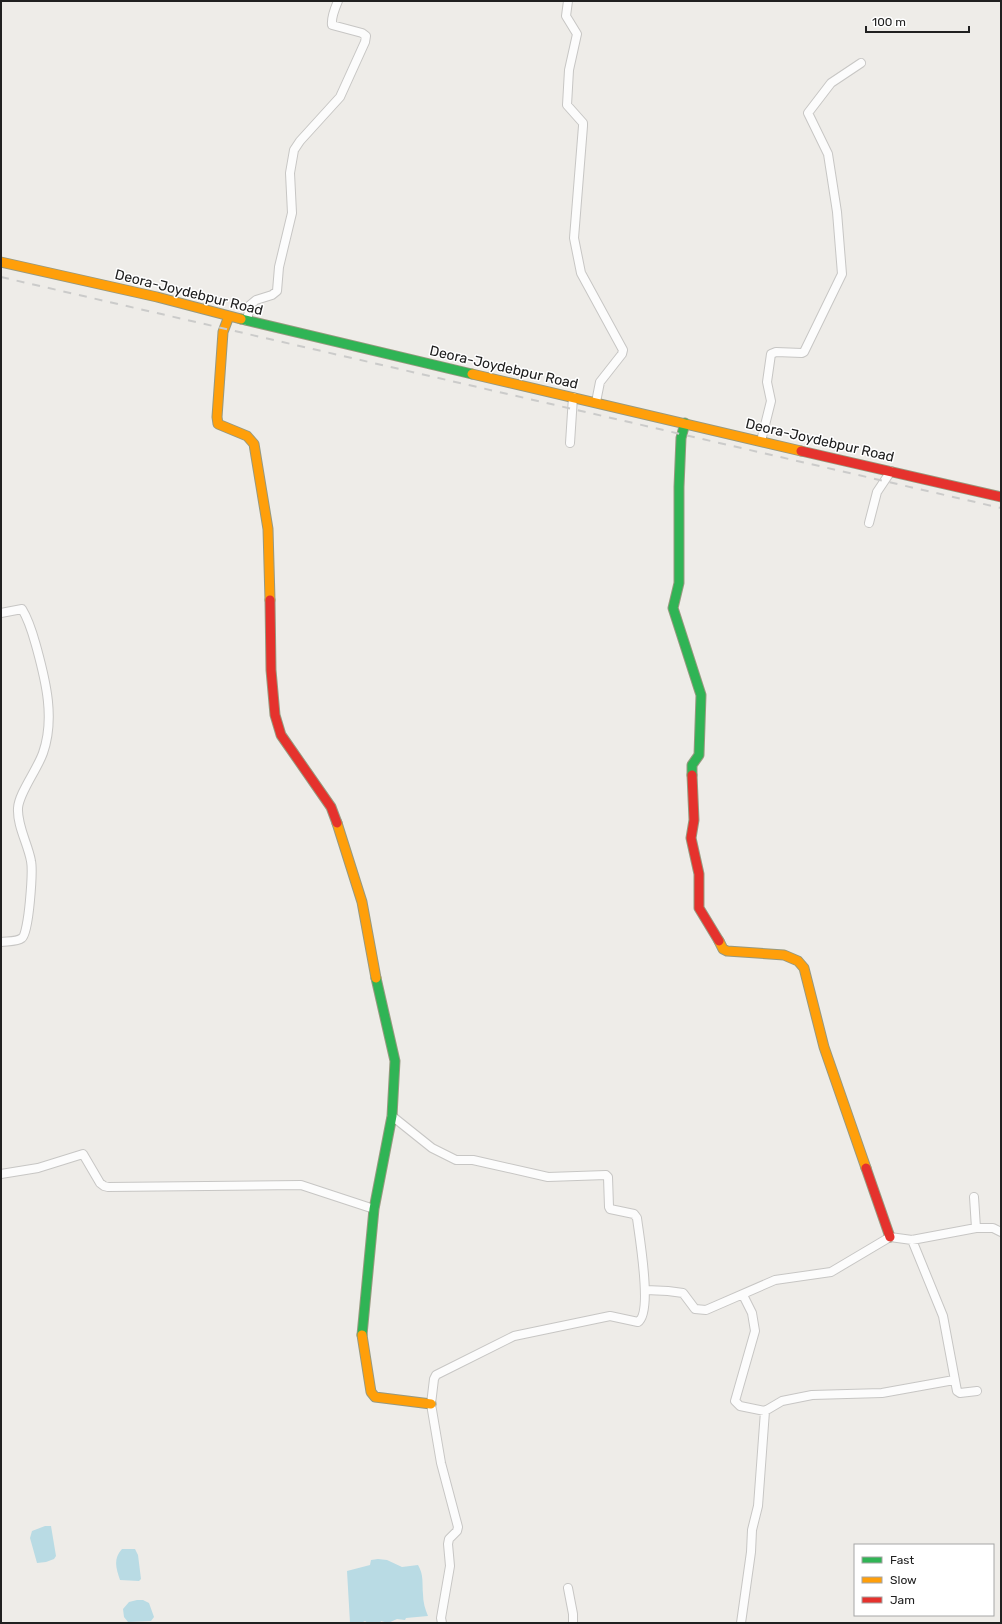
<svg xmlns="http://www.w3.org/2000/svg" width="1002" height="1624" font-family="Rubik,sans-serif">
<rect width="100%" height="100%" fill="#eeece8"/>
<path fill="#b9dbe4" d="M 45,1526 L 51,1526 L 56,1556 L 54,1559 L 46,1562 L 37,1563 L 30,1538 L 32,1531 Z
M 122,1549 L 135,1549 L 138,1555 L 141,1579 L 139,1581 L 120,1580 C 116,1568 113,1559 122,1549 Z
M 378,1559 L 387,1560 L 402,1567 L 418,1565 C 424,1575 422,1583 423,1594 C 423,1602 425,1609 428,1616 L 406,1618 L 405,1620 L 397,1619 L 388,1623 L 381,1621 L 380,1623 L 368,1623 L 365,1621 L 361,1623 L 350,1623 L 347,1571 L 370,1565 L 371,1560 Z
M 137,1600 L 143,1600 L 149,1603 L 154,1617 L 151,1621 L 128,1622 L 124,1617 L 123,1609 L 129,1602 Z"/>
<g fill="none" stroke-linecap="round" stroke-linejoin="round">
<defs>
<path id="street" d="M 568,1 L 566,16 L 577,34 L 569,70 L 567,105 L 583,123 L 583,126 L 574,238 L 581,273 L 623,350 L 622,354 L 600,382 L 596,402
M 247,321 L 250,305 L 256,300 L 272,295 L 277,291 L 279,267 L 292,213 L 290,173 L 294,150 L 300,141 L 340,97 L 365,42 L 366,36 L 362,33 L 332,25 C 331,17 335,8 338,1
M 761,441 L 771,401 L 767,382 L 771,354 L 776,352 L 802,353 L 804,352 L 842,274 L 837,212 L 828,154 L 808,113 L 831,83 L 861,63
M 570,443 L 573,397
M 869,523 L 877,492 L 891,471
M 1,613 L 22,609 C 30,622 33,635 37,649 C 46,682 55,719 43,753 C 37,770 19,793 18,808 C 17,826 28,844 31,861 C 33,871 29,933 22,938 C 17,942 7,941 1,942
M 392,1116 L 432,1148 L 456,1160 L 473,1160 L 548,1177 L 606,1175 L 608,1177 L 609,1207 L 610,1209 L 634,1214 L 637,1218 C 639,1235 653,1313 638,1322 L 610,1316 L 514,1336 L 436,1375 L 434,1379 L 431,1404 L 441,1463 L 458,1527 L 457,1531 L 449,1539 L 448,1544 L 450,1566 L 441,1618 L 442,1623
M 1,1174 L 38,1168 L 83,1154 L 100,1183 L 104,1186 L 108,1187 L 301,1185 L 374,1209
M 974,1197 L 976,1228
M 912,1240 L 943,1316 L 957,1391 L 960,1393 L 977,1391
M 646,1290 L 668,1291 L 683,1293 L 695,1309 L 706,1310 L 775,1280 L 831,1272 L 890,1237 L 912,1240 L 976,1228 L 993,1228 L 1001,1232
M 743,1295 L 752,1313 L 755,1331 L 735,1401 L 740,1406 L 765,1411 L 782,1401 L 812,1395 L 882,1393 L 954,1380
M 568,1588 L 573,1614 L 573,1623
M 741,1623 L 751,1552 L 752,1530 L 758,1506 L 765,1411"/>
<path id="fast" d="M 241,319 L 472,374
M 685,423 L 681,438 L 679,487 L 679,583 L 673,608 L 701,695 L 699,755 L 692,765 L 692,775
M 362,1335 L 374,1209 L 392,1116 L 395,1061 L 376,978"/>
<path id="slow" d="M 1,262 L 157,297 L 241,319
M 229,316 L 223,332 L 217,417 L 218,424 L 247,436 L 254,444 L 268,529 L 270,600
M 472,374 L 801,451
M 337,823 L 362,902 L 376,978
M 719,941 L 723,949 L 727,951 L 784,955 L 798,961 L 804,968 L 824,1047 L 866,1168
M 362,1335 L 371,1392 L 375,1397 L 431,1404"/>
<path id="jam" d="M 801,451 L 1001,497
M 270,600 L 271,670 L 275,715 L 281,735 L 331,807 L 337,823
M 692,775 L 694,820 L 691,838 L 699,874 L 699,908 L 719,941
M 866,1168 L 890,1237"/>
</defs>
<use href="#street" stroke="#c7c6c4" stroke-width="10"/>
<use href="#fast" stroke="#97997f" stroke-width="11"/>
<use href="#slow" stroke="#97997f" stroke-width="11"/>
<use href="#jam" stroke="#97997f" stroke-width="11"/>
<use href="#street" stroke="#fcfcfc" stroke-width="8"/>
<use href="#fast" stroke="#30b455" stroke-width="9"/>
<use href="#slow" stroke="#ff9f0a" stroke-width="9"/>
<use href="#jam" stroke="#e5322d" stroke-width="9"/>
<path stroke="#cbcbca" stroke-width="2" stroke-dasharray="8 8" stroke-linecap="butt" d="M 1,277 L 1001,508"/>
</g>
<g text-anchor="middle" stroke-width="3" stroke-linejoin="round" paint-order="stroke">
<g font-size="14" fill="#202020" stroke="#fff">
<text transform="translate(189 292) rotate(14)" y="5">Deora-Joydebpur Road</text>
<text transform="translate(504 367) rotate(13)" y="5">Deora-Joydebpur Road</text>
<text transform="translate(820 440) rotate(13)" y="5">Deora-Joydebpur Road</text>
</g>
</g>
<rect width="1002" height="1624" fill="none" stroke="#202020" stroke-width="4"/>
<rect x="854" y="1544" width="140" height="72" fill="#ffffff" stroke="#a6a6a6"/>
<rect x="862" y="1557" width="20" height="6" fill="#30b455" stroke="#a6a6a6"/>
<text x="890" y="1564" font-size="12" fill="#202020">Fast</text>
<rect x="862" y="1577" width="20" height="6" fill="#ff9f0a" stroke="#a6a6a6"/>
<text x="890" y="1584" font-size="12" fill="#202020">Slow</text>
<rect x="862" y="1597" width="20" height="6" fill="#e5322d" stroke="#a6a6a6"/>
<text x="890" y="1604" font-size="12" fill="#202020">Jam</text>
<path d="M866 26v6h103v-6" fill="none" stroke="#202020" stroke-width="2"/>
<text x="872" y="26" font-size="12" fill="#202020" stroke="#ffffff" stroke-width="3" paint-order="stroke">100 m</text>
</svg>
